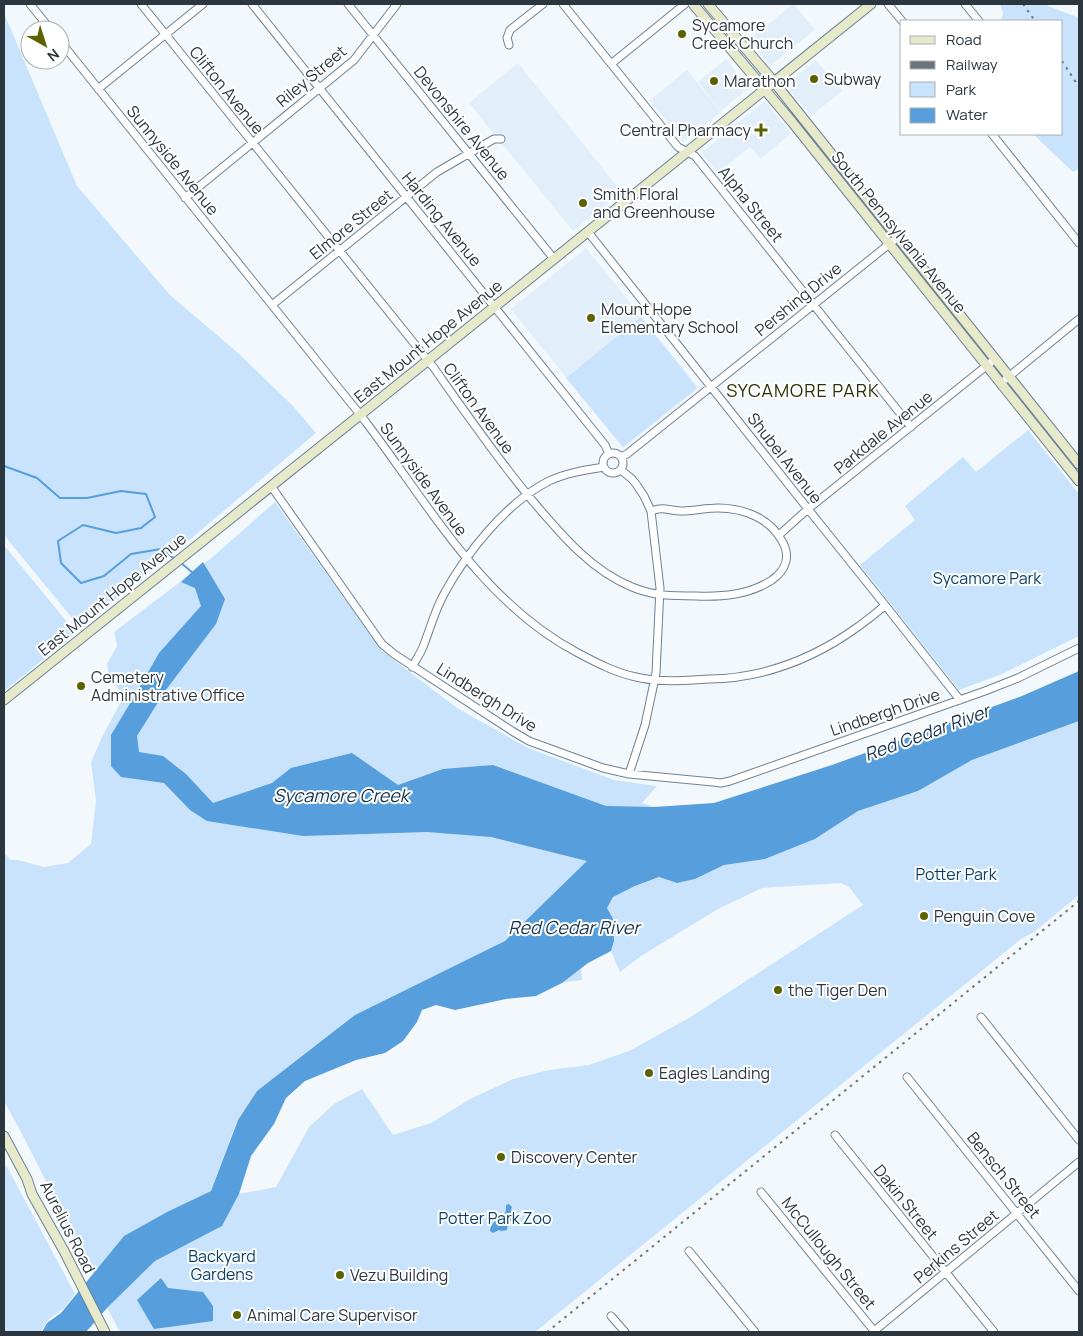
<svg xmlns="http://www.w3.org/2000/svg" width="1083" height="1336" font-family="Manrope,sans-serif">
<rect width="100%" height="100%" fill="#f3f8fd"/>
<path fill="#e2effa" d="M 793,4 L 794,4 L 815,30 L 770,66 L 749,40 Z
M 726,59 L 749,88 L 721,111 L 698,82 Z
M 816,60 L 842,91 L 811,116 L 786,85 Z
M 518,63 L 622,192 L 573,231 L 469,103 Z
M 687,70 L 721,112 L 683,142 L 650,100 Z
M 765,101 L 791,133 L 761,159 L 750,147 L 718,173 L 701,153 Z
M 586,248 L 699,388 L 623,448 L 511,309 Z"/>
<path fill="#c9e3fc" d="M 1000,4 L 1046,4 L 1048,6 L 1077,17 L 1079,21 L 1079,169 L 1073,172 L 1033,134 L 1062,134 L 1062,21 L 1001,21 L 1003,13 Z
M 4,13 L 77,186 L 170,295 L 237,352 L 293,406 L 316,433 L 194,536 L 96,614 L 93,612 L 80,623 L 72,618 L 4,535 Z
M 641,317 L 697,388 L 623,447 L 566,378 Z
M 1028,430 L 1079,494 L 1079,636 L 1002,674 L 959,690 L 860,565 L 915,520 L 905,506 L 963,457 L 976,472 Z
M 275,502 L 382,651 L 457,708 L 528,748 L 614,780 L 657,786 L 642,803 L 654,807 L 580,956 L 582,980 L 463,995 L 461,963 L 257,1091 L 236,1123 L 211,1191 L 167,1212 L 124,1236 L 93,1274 L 20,1130 L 4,1101 L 4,852 L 10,860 L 18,860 L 44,867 L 68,863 L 91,844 L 96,801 L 91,762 L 102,737 L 124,696 L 109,677 L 107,664 L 117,646 L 114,632 L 209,560 Z
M 4,545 L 76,633 L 4,691 Z
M 1079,721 L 1079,895 L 1034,932 L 1021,939 L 535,1332 L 120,1332 L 107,1308 L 155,1261 L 222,1226 L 239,1194 L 276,1187 L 309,1127 L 334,1104 L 362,1089 L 393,1135 L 431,1123 L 470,1099 L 513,1079 L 549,1070 L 589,1065 L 629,1051 L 689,1018 L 863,905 L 849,887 L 841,883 L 762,888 L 718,909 L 641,956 L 620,972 L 611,951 L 614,941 L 606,908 L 613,897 L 635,886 L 659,877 L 677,883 L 695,879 L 724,865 L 765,859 L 815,839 L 858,811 L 918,791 L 972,760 Z
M 6,1165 L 75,1294 L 64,1308 L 49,1319 L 40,1332 L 4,1332 L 4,1166 L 5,1168 Z"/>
<path fill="#569edc" d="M 203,562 L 225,599 L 216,624 L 165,691 L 137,736 L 139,752 L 163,756 L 186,774 L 213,803 L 272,783 L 291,768 L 352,753 L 398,785 L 443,769 L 493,765 L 606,806 L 654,807 L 714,803 L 832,765 L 956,720 L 1022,696 L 1079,671 L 1079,721 L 972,760 L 918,791 L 858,811 L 815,839 L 765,859 L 724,865 L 695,879 L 677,883 L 659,877 L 635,886 L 613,897 L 607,908 L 613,919 L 614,941 L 611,951 L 588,963 L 562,983 L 536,996 L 506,999 L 455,1010 L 436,1005 L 422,1010 L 417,1022 L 403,1041 L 385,1053 L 356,1060 L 305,1081 L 286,1098 L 274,1124 L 251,1156 L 239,1194 L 222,1226 L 155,1261 L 107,1308 L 86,1332 L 42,1332 L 47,1323 L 61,1313 L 124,1236 L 167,1212 L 211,1191 L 238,1120 L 257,1091 L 355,1015 L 505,941 L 587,861 L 491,837 L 427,832 L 303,836 L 207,821 L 190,810 L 164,783 L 121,777 L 111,766 L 111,735 L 138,690 L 159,653 L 201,606 L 195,588 L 181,582 Z
M 509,1204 L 512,1207 L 511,1209 L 517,1217 L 508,1223 L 507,1230 L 501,1231 L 499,1230 L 493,1233 L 490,1231 C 493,1214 507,1223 506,1205 Z
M 161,1278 L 168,1288 L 203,1292 L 213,1306 L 213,1321 L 154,1329 L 137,1300 Z"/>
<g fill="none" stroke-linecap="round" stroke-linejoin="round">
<path stroke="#569edc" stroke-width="2" d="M 4,466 L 37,478 L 60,498 L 87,498 L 121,491 L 146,494 L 155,517 L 141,528 L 116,533 L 83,525 L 58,541 L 61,563 L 81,583 L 104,576 L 131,554 L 161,549 L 175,559
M 181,563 L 193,573"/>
<defs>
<path id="street" d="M 30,4 L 51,30
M 141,4 L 434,368 C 465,412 496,457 531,499 C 560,533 590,570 632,587 C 653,596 674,596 696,596 C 722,597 749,595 772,580 C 786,570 791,556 782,541 C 770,518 743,508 718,508 C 706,508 693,511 681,511 C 669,511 664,506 651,511
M 252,4 L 605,445 L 609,454
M 348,4 L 554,259
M 563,4 L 678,147 L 695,156 L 911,427
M 888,4 L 902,21
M 965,4 L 979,21
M 60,41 C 148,151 237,261 325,371 C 339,389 354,406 368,425 C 431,508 483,603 578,653 C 597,663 616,673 636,677 C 661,683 686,680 710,679 C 764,678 815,658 859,626 C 868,619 877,613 885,605
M 509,45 L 507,38 L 510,30 L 543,4
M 611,64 L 685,4
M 98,89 L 203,4
M 992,134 L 1079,243
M 185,198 L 354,60 L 397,4
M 588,232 L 808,509 L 885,605 L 960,700
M 272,305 L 437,172 L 494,139 L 501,139
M 1006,379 L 1079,319
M603 463a10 10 0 1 1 20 0a10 10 0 1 1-20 0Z
M 621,457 L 627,454 L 898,237
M 621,470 L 632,479 L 636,484 L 644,496 L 651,511 L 660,588 L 656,673 L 645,725 L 629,774
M 271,486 L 382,644 L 394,654 L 512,731 L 529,741 L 603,768 L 629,774 L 713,782 L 721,783 L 730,781 L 985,691 L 1018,678 L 1079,648
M 779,535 L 808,509 L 995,359
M 412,667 C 416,660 420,654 423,647 C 430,629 435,610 444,594 C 466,553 507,502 549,481 C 566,473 585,470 604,467
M 981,1017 L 1079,1140
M 907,1077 L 1079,1291
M 835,1135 L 994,1332
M 761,1192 L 875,1332
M 689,1251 L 755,1332
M 611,1316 L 625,1332
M 873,1332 L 1079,1162"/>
<path id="secondary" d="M 693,4 L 792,122 L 1079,481
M 708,4 L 774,82 L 1079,464
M 4,700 L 360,415 L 871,4
M 4,1136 L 27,1179 L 32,1194 L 64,1251 L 105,1332"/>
</defs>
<use href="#street" stroke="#6b8297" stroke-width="9"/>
<use href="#secondary" stroke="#6b8297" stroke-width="11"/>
<use href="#street" stroke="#fff" stroke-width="7"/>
<use href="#secondary" stroke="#e6e9ca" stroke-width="9"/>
<path stroke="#6b737b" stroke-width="2" stroke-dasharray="2.5 5" stroke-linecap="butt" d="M 1023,4 L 1035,21
M 1062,61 L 1079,87
M 547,1332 L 1079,901"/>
</g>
<g fill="#5b6200" stroke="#fff" stroke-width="2">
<circle cx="682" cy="34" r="5"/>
<circle cx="814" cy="79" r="5"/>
<circle cx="714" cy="81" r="5"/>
<path d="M758.5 122.5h5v5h5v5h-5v5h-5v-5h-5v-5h5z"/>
<circle cx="583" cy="203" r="5"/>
<circle cx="591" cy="318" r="5"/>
<circle cx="81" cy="686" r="5"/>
<circle cx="924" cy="916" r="5"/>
<circle cx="778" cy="990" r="5"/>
<circle cx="649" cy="1073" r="5"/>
<circle cx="501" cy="1157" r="5"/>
<circle cx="340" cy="1275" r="5"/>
<circle cx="237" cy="1315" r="5"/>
</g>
<g text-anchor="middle" stroke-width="4" stroke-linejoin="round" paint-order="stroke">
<g font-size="16" fill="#2c363f" stroke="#fff" text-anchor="start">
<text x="692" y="31">Sycamore<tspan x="692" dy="18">Creek Church</tspan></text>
<text x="824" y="85">Subway</text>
<text x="724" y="87">Marathon</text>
<text x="751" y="136" text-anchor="end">Central Pharmacy</text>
<text x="593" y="200">Smith Floral<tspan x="593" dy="18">and Greenhouse</tspan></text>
<text x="601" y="315">Mount Hope<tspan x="601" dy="18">Elementary School</tspan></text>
<text x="91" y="683">Cemetery<tspan x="91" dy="18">Administrative Office</tspan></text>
<text x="934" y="922">Penguin Cove</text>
<text x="788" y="996">the Tiger Den</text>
<text x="659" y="1079">Eagles Landing</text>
<text x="511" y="1163">Discovery Center</text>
<text x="350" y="1281">Vezu Building</text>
<text x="247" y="1321">Animal Care Supervisor</text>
</g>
<g font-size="16" fill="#2c363f" stroke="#fff">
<text transform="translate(311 76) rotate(-40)" y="6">Riley Street</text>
<text transform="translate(227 90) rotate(51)" y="6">Clifton Avenue</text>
<text transform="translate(462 123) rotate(51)" y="6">Devonshire Avenue</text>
<text transform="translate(173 160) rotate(51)" y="6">Sunnyside Avenue</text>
<text transform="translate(751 204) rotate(51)" y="6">Alpha Street</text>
<text transform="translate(442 219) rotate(51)" y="6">Harding Avenue</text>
<text transform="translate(351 224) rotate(-39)" y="6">Elmore Street</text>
<text transform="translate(899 232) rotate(51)" y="6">South Pennsylvania Avenue</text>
<text transform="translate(798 299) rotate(-39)" y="6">Pershing Drive</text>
<text transform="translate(428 341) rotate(-39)" y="6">East Mount Hope Avenue</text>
<text transform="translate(479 408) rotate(54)" y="6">Clifton Avenue</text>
<text transform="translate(883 432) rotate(-39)" y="6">Parkdale Avenue</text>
<text transform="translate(785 458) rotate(52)" y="6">Shubel Avenue</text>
<text transform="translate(424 479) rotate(54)" y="6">Sunnyside Avenue</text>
<text transform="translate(112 594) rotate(-39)" y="6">East Mount Hope Avenue</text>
<text transform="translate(487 697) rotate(32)" y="6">Lindbergh Drive</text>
<text transform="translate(885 712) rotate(-19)" y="6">Lindbergh Drive</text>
<text transform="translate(1004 1175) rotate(51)" y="6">Bensch Street</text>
<text transform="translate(906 1202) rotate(51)" y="6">Dakin Street</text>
<text transform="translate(68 1227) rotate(63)" y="6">Aurelius Road</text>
<text transform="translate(956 1246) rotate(-40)" y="6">Perkins Street</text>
<text transform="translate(829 1253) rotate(51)" y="6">McCullough Street</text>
</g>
<g font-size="16" fill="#09416a" stroke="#fff">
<text x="987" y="584">Sycamore Park</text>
<text x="956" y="880">Potter Park</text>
<text x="495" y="1224">Potter Park Zoo</text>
<text x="222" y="1262">Backyard<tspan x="222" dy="18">Gardens</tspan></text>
</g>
<g font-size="18" letter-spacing="1" fill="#2d3107" stroke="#fff">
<text x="803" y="397">SYCAMORE PARK</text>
</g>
<g font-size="18" font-style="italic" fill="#16344e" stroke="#fff">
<text transform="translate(927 733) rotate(-20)" y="6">Red Cedar River</text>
<text x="341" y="802">Sycamore Creek</text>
<text x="574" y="934">Red Cedar River</text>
</g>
</g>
<rect width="1083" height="1336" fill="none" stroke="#2c363f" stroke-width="10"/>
<rect x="900" y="20" width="162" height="115" fill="#ffffff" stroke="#abafb2"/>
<rect x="910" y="36" width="25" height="8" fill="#e6e9ca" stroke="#abafb2"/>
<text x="946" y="45" font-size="15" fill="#2c363f">Road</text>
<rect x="910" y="61" width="25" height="8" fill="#6b737b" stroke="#abafb2"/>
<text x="946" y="70" font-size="15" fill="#2c363f">Railway</text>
<rect x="910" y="82" width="25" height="15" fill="#c9e3fc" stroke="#abafb2"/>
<text x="946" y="95" font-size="15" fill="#2c363f">Park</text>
<rect x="910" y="108" width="25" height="15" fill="#569edc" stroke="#abafb2"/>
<text x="946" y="120" font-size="15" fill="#2c363f">Water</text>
<g transform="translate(45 45) rotate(141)"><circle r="24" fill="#ffffff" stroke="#abafb2"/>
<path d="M0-4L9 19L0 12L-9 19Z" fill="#5b6200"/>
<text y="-8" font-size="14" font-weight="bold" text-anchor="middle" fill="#2c363f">N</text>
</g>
</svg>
